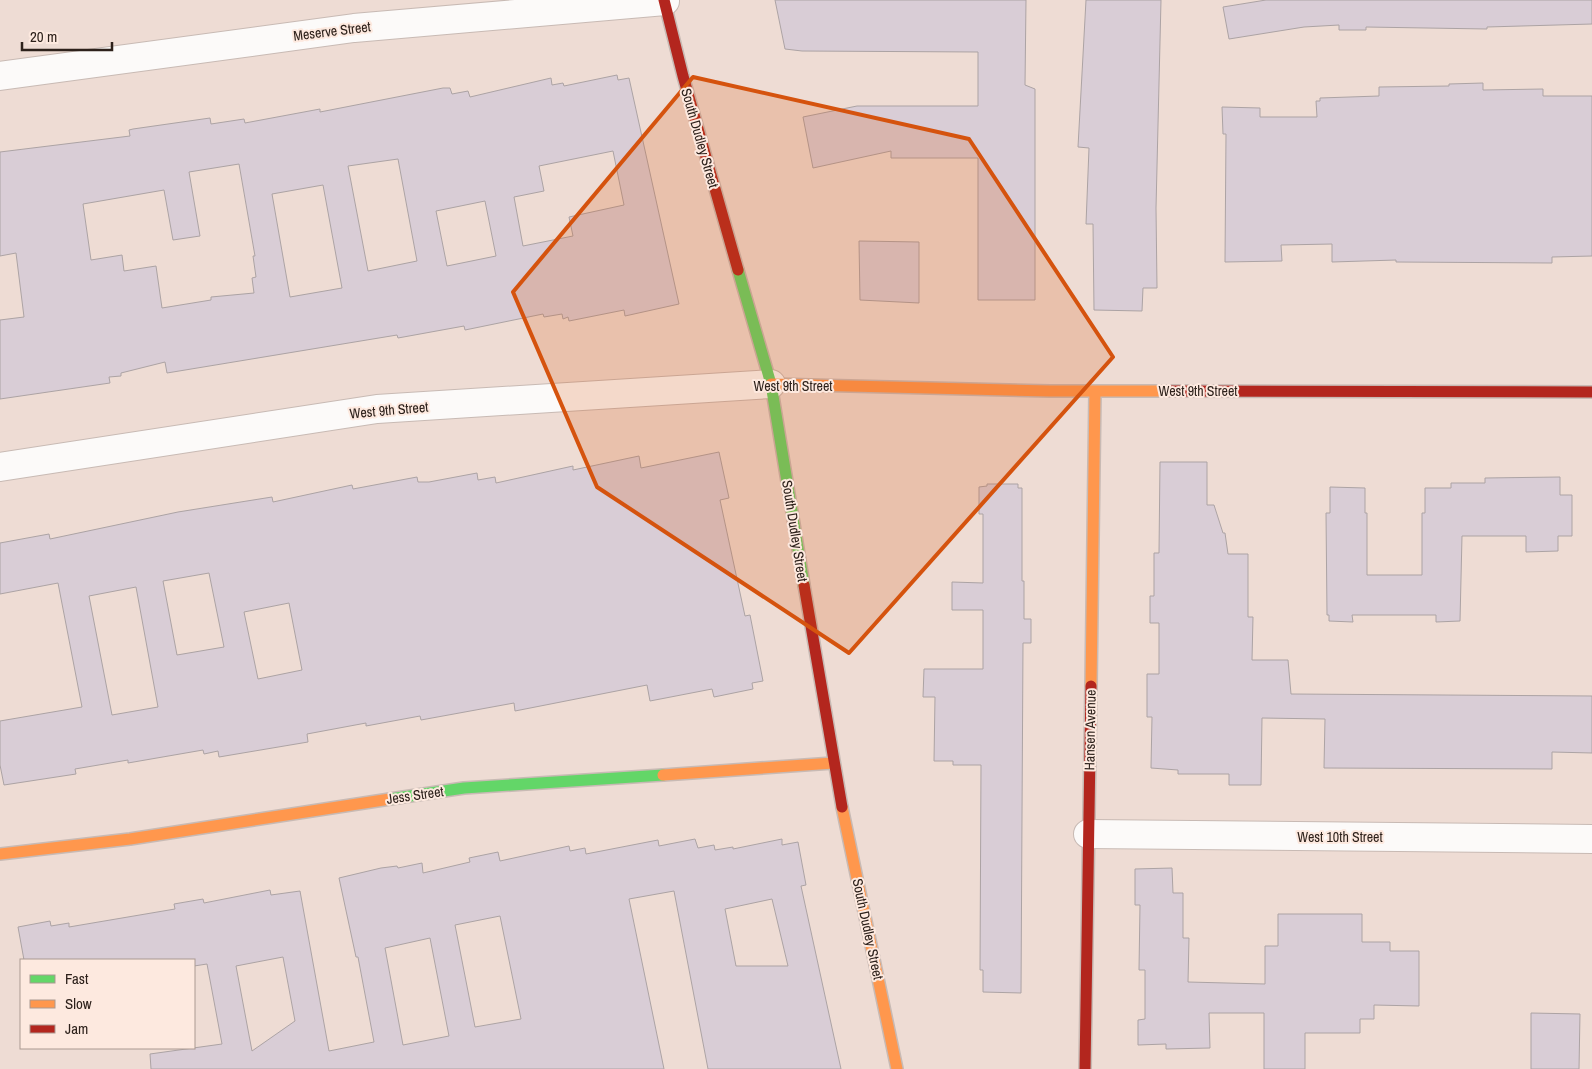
<svg xmlns="http://www.w3.org/2000/svg" width="1592" height="1069" font-family="'Archivo Narrow',sans-serif">
<rect width="100%" height="100%" fill="#eedcd4"/>
<path fill="#d9cdd6" stroke="#aca3a4" fill-rule="evenodd" d="M 775,0 L 1026,0 L 1025,85 L 1035,89 L 1035,300 L 978,300 L 978,158 L 891,158 L 891,151 L 813,168 L 803,117 L 857,106 L 978,106 L 978,52 L 802,51 L 785,49 Z
M 1086,0 L 1161,0 L 1156,208 L 1157,288 L 1143,288 L 1142,311 L 1094,310 L 1093,224 L 1086,224 L 1089,148 L 1078,147 Z
M 1266,0 L 1592,0 L 1592,24 L 1487,27 L 1487,29 L 1366,27 L 1366,30 L 1339,30 L 1339,25 L 1304,27 L 1229,39 L 1223,7 Z
M 617,75 L 618,80 L 629,78 L 679,304 L 625,316 L 624,310 L 569,321 L 568,317 L 563,319 L 562,314 L 544,317 L 543,314 L 465,330 L 464,326 L 398,338 L 397,335 L 167,373 L 165,362 L 121,373 L 121,376 L 109,377 L 110,383 L 0,399 L 0,320 L 24,317 L 16,253 L 0,256 L 0,152 L 130,136 L 129,130 L 133,129 L 210,118 L 211,124 L 244,119 L 245,123 L 320,109 L 320,112 L 443,88 L 450,88 L 452,94 L 468,91 L 470,97 L 551,78 L 552,85 L 563,83 L 564,86 ZM 613,151 L 624,205 L 569,217 L 573,236 L 523,246 L 514,197 L 544,191 L 539,166 ZM 398,159 L 417,261 L 368,271 L 348,166 ZM 239,164 L 255,256 L 253,256 L 256,277 L 252,278 L 254,293 L 211,297 L 211,300 L 162,308 L 156,266 L 124,271 L 122,255 L 91,260 L 83,204 L 164,190 L 173,240 L 200,236 L 189,172 ZM 323,185 L 342,288 L 290,297 L 272,194 ZM 485,201 L 496,256 L 447,266 L 436,211 Z
M 1483,83 L 1483,90 L 1543,89 L 1543,96 L 1592,96 L 1592,256 L 1552,257 L 1552,263 L 1396,262 L 1396,260 L 1332,262 L 1332,244 L 1281,245 L 1282,261 L 1225,262 L 1226,134 L 1223,134 L 1222,107 L 1260,108 L 1260,117 L 1317,117 L 1316,101 L 1320,101 L 1320,98 L 1379,96 L 1379,87 L 1449,86 L 1449,84 Z
M 859,241 L 919,242 L 919,303 L 860,300 Z
M 719,452 L 729,498 L 720,500 L 745,616 L 750,615 L 763,681 L 752,683 L 753,689 L 714,697 L 712,689 L 650,701 L 647,685 L 515,711 L 514,703 L 421,720 L 420,716 L 366,726 L 366,723 L 307,734 L 308,742 L 219,757 L 218,751 L 204,754 L 203,750 L 128,763 L 128,760 L 75,769 L 76,774 L 4,785 L 0,765 L 0,721 L 82,707 L 58,583 L 0,594 L 0,543 L 49,534 L 50,539 L 178,512 L 272,497 L 273,502 L 352,485 L 353,489 L 417,477 L 418,482 L 429,482 L 477,473 L 478,480 L 495,477 L 496,483 L 573,466 L 573,470 L 639,456 L 641,468 ZM 209,573 L 224,647 L 177,655 L 163,581 ZM 136,587 L 158,707 L 112,715 L 89,596 ZM 289,603 L 302,670 L 258,679 L 244,612 Z
M 1160,462 L 1207,462 L 1207,505 L 1214,505 L 1223,533 L 1225,533 L 1228,554 L 1248,554 L 1248,617 L 1253,617 L 1252,660 L 1288,660 L 1291,694 L 1592,696 L 1592,753 L 1552,752 L 1552,769 L 1324,768 L 1325,719 L 1262,718 L 1261,785 L 1229,785 L 1229,774 L 1178,774 L 1178,770 L 1151,768 L 1152,717 L 1147,717 L 1147,674 L 1159,674 L 1159,623 L 1150,623 L 1150,596 L 1154,596 L 1154,553 L 1159,553 Z
M 1560,477 L 1560,495 L 1572,495 L 1572,536 L 1558,536 L 1558,551 L 1526,552 L 1526,536 L 1462,536 L 1460,621 L 1436,622 L 1436,615 L 1352,615 L 1353,622 L 1329,621 L 1329,615 L 1327,615 L 1326,513 L 1330,513 L 1330,487 L 1365,488 L 1365,513 L 1367,513 L 1367,575 L 1422,575 L 1422,513 L 1425,513 L 1425,488 L 1451,488 L 1451,483 L 1485,483 L 1485,478 Z
M 987,484 L 1018,484 L 1018,488 L 1022,488 L 1022,581 L 1024,581 L 1024,619 L 1031,619 L 1031,643 L 1023,643 L 1021,993 L 983,992 L 983,970 L 980,970 L 981,765 L 953,765 L 953,761 L 934,761 L 935,697 L 923,697 L 924,669 L 983,669 L 983,610 L 952,610 L 952,582 L 983,583 L 983,514 L 979,514 L 979,487 L 987,486 Z
M 695,839 L 698,848 L 714,845 L 715,850 L 733,847 L 733,849 L 782,839 L 782,845 L 798,842 L 806,885 L 801,886 L 841,1069 L 708,1069 L 674,891 L 629,899 L 664,1069 L 151,1069 L 150,1054 L 222,1044 L 207,964 L 194,966 L 194,960 L 24,960 L 18,927 L 50,921 L 51,926 L 69,923 L 69,927 L 175,909 L 174,904 L 203,899 L 204,903 L 270,890 L 271,895 L 300,891 L 329,1051 L 374,1042 L 358,957 L 356,957 L 339,878 L 381,868 L 397,866 L 398,868 L 422,863 L 423,873 L 470,862 L 469,858 L 498,852 L 500,861 L 569,846 L 570,851 L 585,848 L 586,854 L 658,840 L 659,846 ZM 772,899 L 788,966 L 736,966 L 725,909 ZM 500,916 L 521,1019 L 475,1027 L 455,925 ZM 430,938 L 449,1036 L 403,1045 L 385,948 ZM 283,957 L 295,1021 L 252,1051 L 236,966 Z
M 1172,868 L 1173,893 L 1183,893 L 1183,938 L 1189,938 L 1188,982 L 1265,984 L 1265,946 L 1278,946 L 1278,914 L 1362,914 L 1362,942 L 1390,942 L 1390,951 L 1419,951 L 1419,1006 L 1374,1005 L 1374,1019 L 1360,1019 L 1360,1033 L 1305,1033 L 1305,1069 L 1264,1069 L 1264,1013 L 1209,1013 L 1210,1048 L 1166,1049 L 1166,1044 L 1138,1045 L 1138,1020 L 1145,1019 L 1145,970 L 1139,970 L 1140,905 L 1135,905 L 1135,869 Z
M 1531,1013 L 1580,1014 L 1579,1069 L 1531,1069 Z"/>
<g fill="none" stroke-linecap="round" stroke-linejoin="round">
<defs>
<path id="street" d="M 0,76 L 354,28 L 665,1
M 0,467 L 377,409 L 771,384
M 1088,834 L 1592,839"/>
<path id="fast" d="M 738,270 L 771,384 L 804,585
M 390,799 L 464,788 L 663,775"/>
<path id="slow" d="M 771,384 L 1050,391 L 1164,391
M 1091,686 L 1095,391
M 663,775 L 833,763
M 842,807 L 897,1069
M 0,854 L 130,839 L 390,799"/>
<path id="jam" d="M 664,0 L 683,76 L 738,270
M 1164,391 L 1592,392
M 804,585 L 842,807
M 1085,1069 L 1091,686"/>
</defs>
<use href="#street" stroke="#c8bab4" stroke-width="30"/>
<use href="#fast" stroke="#c8bab4" stroke-width="14"/>
<use href="#slow" stroke="#c8bab4" stroke-width="14"/>
<use href="#jam" stroke="#c8bab4" stroke-width="14"/>
<use href="#street" stroke="#fcfaf9" stroke-width="28"/>
<use href="#fast" stroke="#63d668" stroke-width="11"/>
<use href="#slow" stroke="#ff974d" stroke-width="11"/>
<use href="#jam" stroke="#b3261e" stroke-width="11"/>
</g>
<path fill="#d5530e" fill-opacity="0.2" stroke="#d5530e" stroke-width="4" stroke-linejoin="round" d="M 693,77 L 969,139 L 1113,357 L 849,653 L 597,487 L 513,292 Z"/>
<g text-anchor="middle" stroke-width="4" stroke-linejoin="round" paint-order="stroke">
<g font-size="14" fill="#2d211b" stroke="#fde9df">
<text transform="translate(332 31) rotate(-7)" y="5">Meserve Street</text>
<text transform="translate(700 138) rotate(74)" y="5">South Dudley Street</text>
<text x="793" y="391">West 9th Street</text>
<text x="1198" y="396">West 9th Street</text>
<text transform="translate(389 410) rotate(-5)" y="5">West 9th Street</text>
<text transform="translate(795 531) rotate(81)" y="5">South Dudley Street</text>
<text transform="translate(1090 730) rotate(-89)" y="5">Hansen Avenue</text>
<text transform="translate(415 795) rotate(-8)" y="5">Jess Street</text>
<text x="1340" y="842">West 10th Street</text>
<text transform="translate(868 929) rotate(78)" y="5">South Dudley Street</text>
</g>
</g>
<rect x="20" y="959" width="175" height="90" fill="#fde9df" stroke="#aa9991"/>
<rect x="30" y="975" width="25" height="8" fill="#63d668" stroke="#aa9991"/>
<text x="65" y="984" font-size="15" fill="#2d211b">Fast</text>
<rect x="30" y="1000" width="25" height="8" fill="#ff974d" stroke="#aa9991"/>
<text x="65" y="1009" font-size="15" fill="#2d211b">Slow</text>
<rect x="30" y="1025" width="25" height="8" fill="#b3261e" stroke="#aa9991"/>
<text x="65" y="1034" font-size="15" fill="#2d211b">Jam</text>
<path d="M22 42v8h90v-8" fill="none" stroke="#2d211b" stroke-width="2.5"/>
<text x="30" y="42" font-size="15" fill="#2d211b" stroke="#fde9df" stroke-width="4" paint-order="stroke">20 m</text>
</svg>
